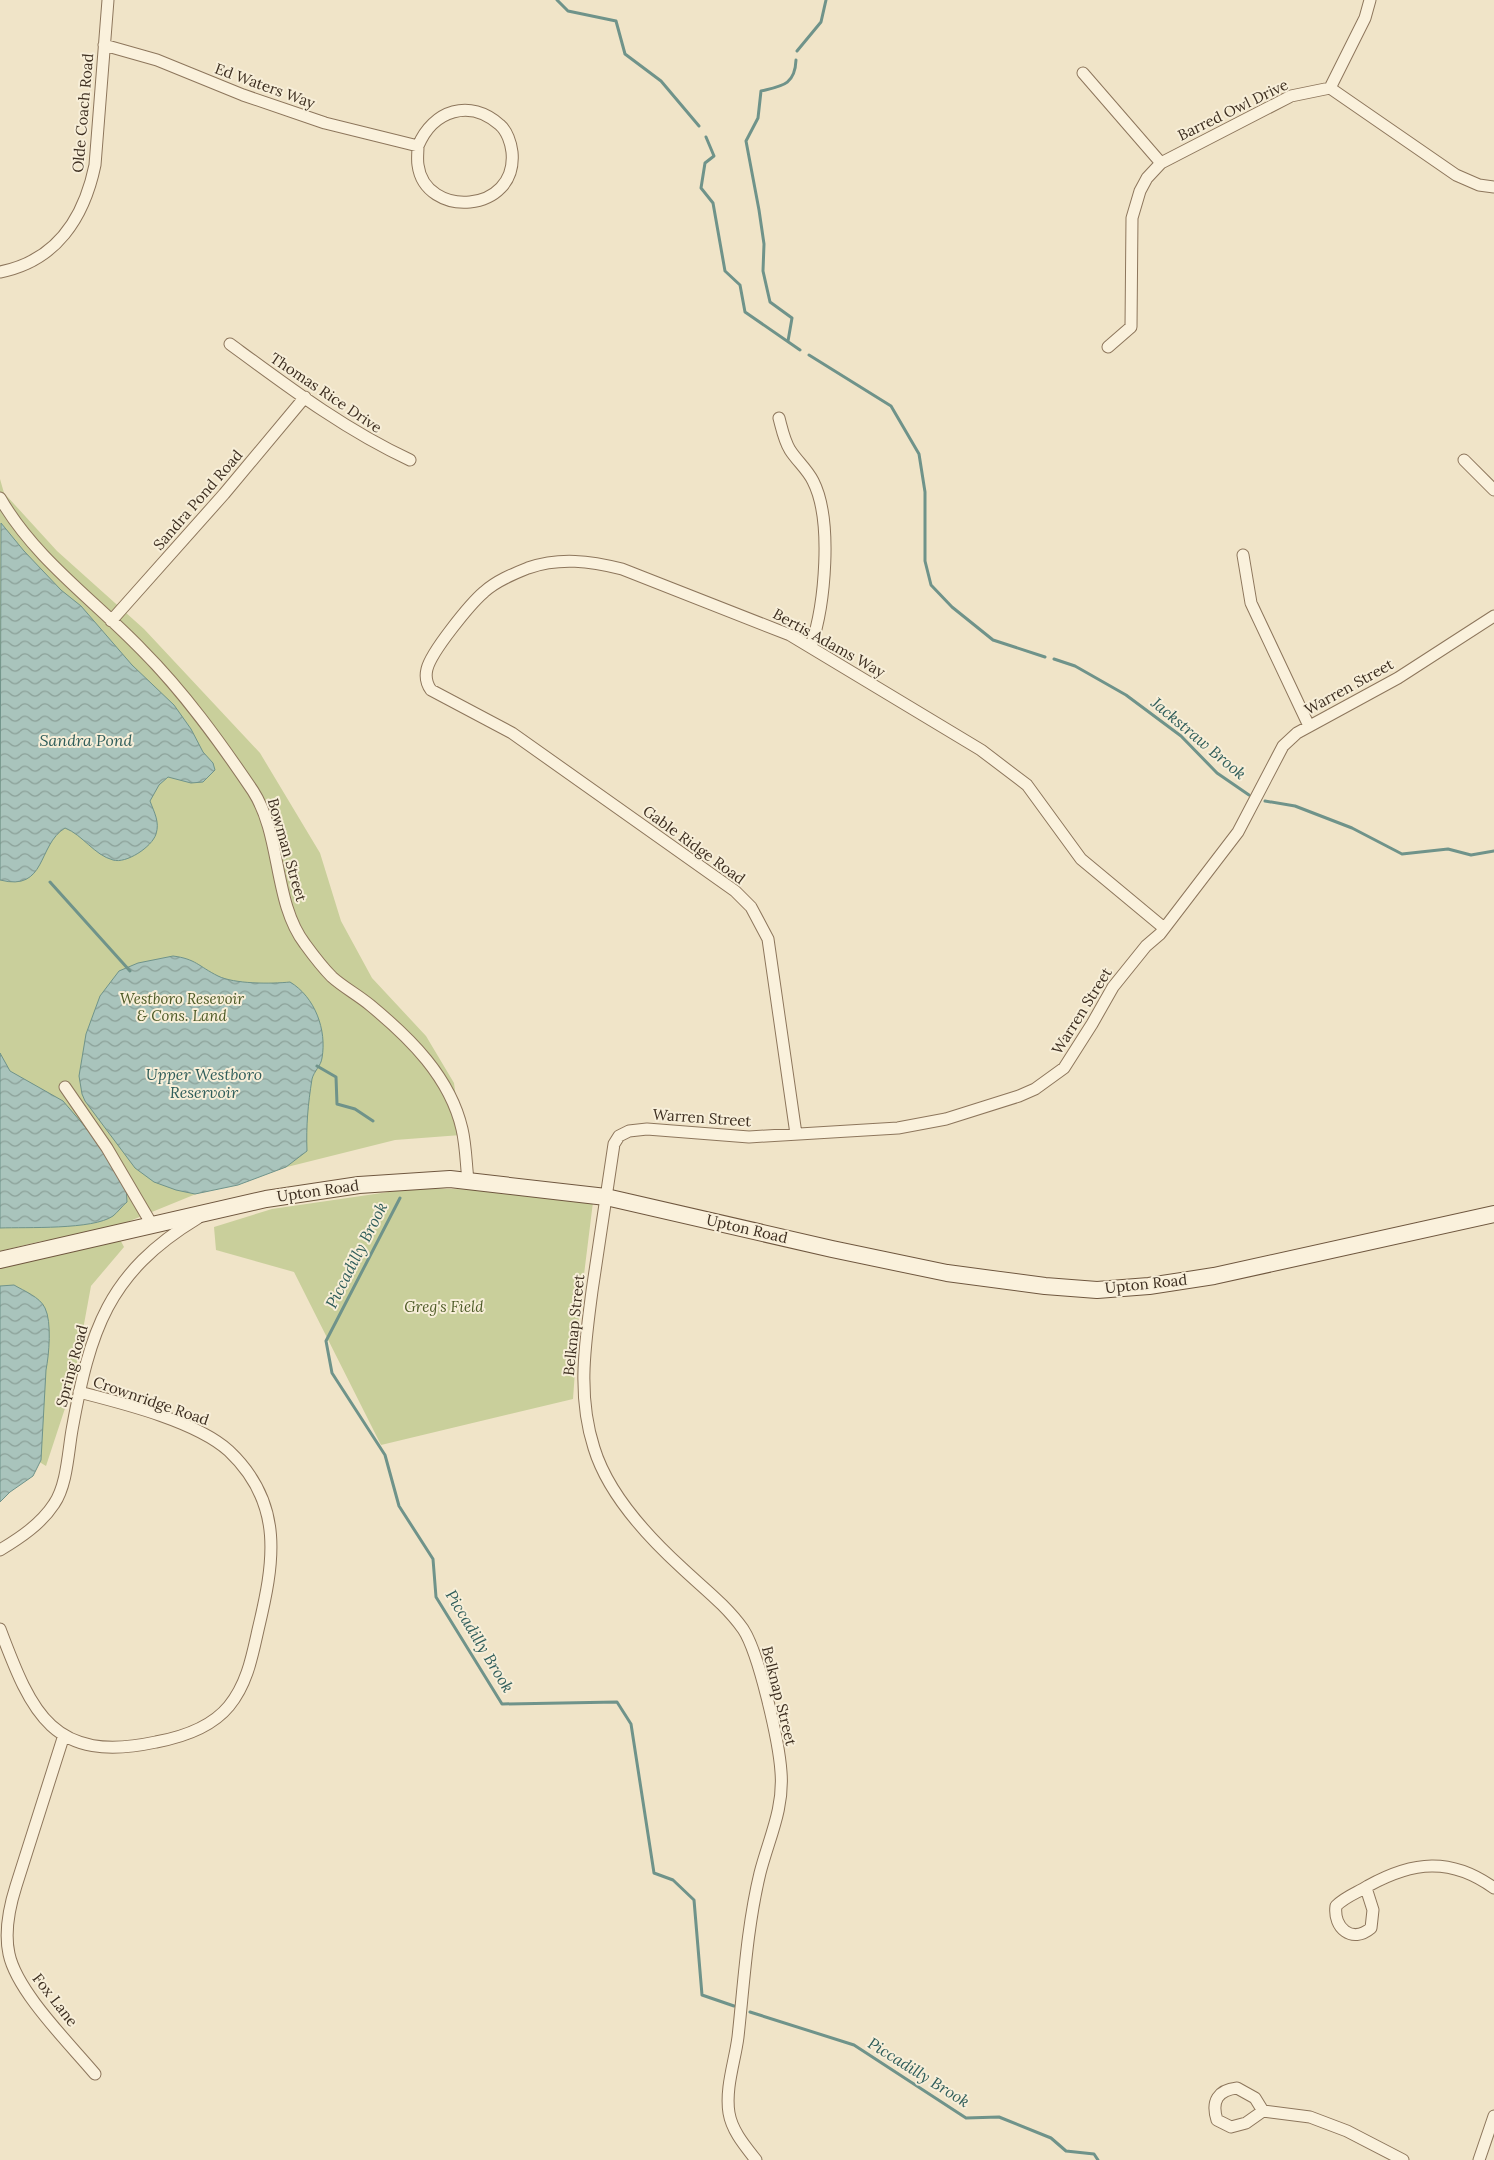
<svg xmlns="http://www.w3.org/2000/svg" width="1494" height="2160" font-family="Lora,serif">
<defs>
<pattern id="water-waves" width="16" height="10" patternUnits="userSpaceOnUse" patternTransform="scale(1.25)"><rect width="16" height="10" fill="#a9c4bc"/><path d="M0 5q4-4 8 0t8 0" fill="none" stroke="#8ba098"/></pattern>
</defs>
<rect width="100%" height="100%" fill="#f0e4c8"/>
<path fill="#c9cf9b" d="M 0,479 L 4,493 L 57,551 L 144,629 L 260,753 L 320,853 L 341,921 L 372,978 L 426,1036 L 454,1083 L 461,1135 L 395,1140 L 275,1170 L 196,1194 L 93,1236 L 42,1241 L 0,1251 Z
M 416,1188 L 489,1190 L 593,1202 L 579,1315 L 573,1399 L 381,1445 L 294,1272 L 216,1250 L 214,1227 L 272,1209 Z
M 115,1230 L 124,1247 L 91,1286 L 73,1384 L 46,1466 L 0,1438 L 0,1266 Z"/>
<path fill="url(#water-waves)" stroke="#6f938a" d="M 1,523 L 24,551 L 61,590 L 81,606 L 132,665 L 174,705 L 191,729 L 203,752 L 213,763 L 215,770 L 203,782 L 191,783 L 168,777 L 159,785 L 150,801 C 154,812 160,822 156,834 C 152,847 126,864 113,860 C 94,855 83,835 65,828 C 37,845 47,892 0,880 Z
M 173,956 C 196,959 198,966 218,976 C 234,984 271,984 290,982 C 315,997 327,1030 322,1058 C 321,1066 314,1071 312,1079 C 308,1104 306,1126 307,1151 L 286,1167 L 238,1185 L 195,1194 L 176,1190 L 154,1182 L 135,1168 L 85,1101 L 82,1094 L 79,1076 L 86,1034 L 100,996 L 119,971 L 138,963 Z
M 0,1053 L 10,1071 L 63,1101 L 81,1122 L 104,1150 L 126,1185 L 127,1202 C 122,1206 118,1212 113,1216 C 93,1230 26,1227 0,1228 Z
M 14,1285 C 24,1291 40,1297 45,1308 C 52,1322 49,1355 46,1370 L 41,1460 L 33,1476 L 10,1492 L 0,1502 L 0,1286 Z"/>
<g fill="none" stroke-linecap="round" stroke-linejoin="round">
<path stroke="#6f938a" stroke-width="3" d="M 557,0 L 568,11 L 616,21 L 625,54 L 661,81 L 699,126
M 797,51 L 821,22 L 826,0
M 706,137 L 714,156 L 705,163 L 701,188 L 713,203 L 725,271 L 740,285 L 745,312 L 800,350
M 788,341 L 792,318 L 770,302 L 763,271 L 764,244 L 759,210 L 746,141 L 758,118 L 761,91 C 782,86 795,85 796,60
M 809,355 L 891,406 L 919,454 L 925,492 L 925,561 L 931,585 L 952,607 L 993,640 L 1045,657
M 1054,659 L 1075,666 L 1126,695 L 1181,736 L 1217,773 L 1249,795
M 1265,801 L 1295,806 L 1352,828 L 1402,854 L 1448,849 L 1471,855 L 1494,851
M 50,882 L 130,971
M 317,1066 L 336,1077 L 337,1104 L 355,1109 L 373,1121
M 400,1198 L 326,1341 L 332,1373 L 385,1455 L 399,1506 L 433,1559 L 436,1597 L 502,1704 L 617,1702 L 631,1724 L 654,1873 L 673,1880 L 694,1900 L 702,1995 L 734,2006
M 750,2012 L 854,2045 L 966,2118 L 999,2117 L 1051,2138 L 1066,2151 L 1094,2154 L 1098,2160"/>
<defs>
<path id="street" d="M 104,45 L 157,60 L 243,95 L 325,123 L 418,146 C 418,152 417,159 418,165 C 425,219 518,214 512,152 C 511,143 507,131 500,125 C 470,98 433,110 418,146
M 1083,73 L 1161,163
M 1330,88 L 1365,18 L 1370,0
M 0,272 C 56,261 84,218 95,165 L 108,0
M 230,344 C 287,386 345,430 410,460
M 1108,347 L 1131,327 L 1132,218 L 1140,191 L 1147,178 L 1161,163 L 1291,96 L 1330,88 L 1456,175 L 1479,185 L 1494,187
M 779,418 C 782,429 784,440 790,450 C 797,461 807,469 813,481 C 833,520 825,605 811,646
M 1464,460 L 1494,490
M 0,498 C 35,559 94,600 142,650 C 184,692 220,742 253,791 C 282,836 273,902 305,944 C 313,955 322,967 332,977 C 343,987 358,995 370,1005 C 410,1038 450,1077 462,1129 C 466,1146 466,1164 468,1180
M 1243,555 L 1251,603 L 1309,726
M 111,621 L 224,494 L 305,397
M 65,1087 L 107,1148 L 151,1223
M 796,1134 L 768,939 L 751,907 L 735,891 L 512,733 L 431,690 C 426,683 425,677 427,669 C 431,652 470,604 484,592 C 496,581 513,574 528,568 C 560,557 590,561 622,569 L 790,635 L 981,750 L 1027,785 L 1081,859 L 1164,928
M 0,1550 C 20,1538 41,1524 54,1504 C 67,1485 68,1453 72,1430 C 90,1331 107,1273 198,1218
M 0,1629 C 32,1714 53,1764 156,1742 C 183,1737 211,1728 229,1706 C 247,1684 252,1657 258,1630 C 274,1563 285,1504 229,1451 C 196,1421 122,1403 79,1392
M 64,1735 L 16,1886 C 9,1908 4,1931 9,1954 C 17,1992 70,2044 95,2074
M 1366,1888 L 1373,1910 L 1371,1928 C 1352,1944 1333,1928 1336,1906 C 1346,1896 1357,1893 1368,1886 C 1413,1861 1451,1857 1494,1888
M 1237,2088 L 1255,2098 L 1263,2111 L 1246,2123 L 1231,2127 L 1217,2120 C 1211,2101 1218,2090 1237,2088 Z
M 1263,2111 L 1310,2117 L 1347,2131 L 1403,2160
M 756,2160 C 745,2146 732,2131 729,2113 C 725,2088 735,2061 738,2037 C 744,1982 747,1927 760,1873 C 769,1838 784,1809 781,1772 C 779,1742 759,1653 743,1629 C 726,1605 702,1587 681,1567 C 646,1535 608,1494 594,1448 C 577,1395 585,1345 592,1291 C 599,1242 607,1193 614,1144 L 619,1136 L 629,1131 L 647,1129 L 749,1137 L 898,1128 L 946,1119 L 1019,1096 L 1035,1089 L 1064,1068 L 1092,1024 L 1113,987 L 1146,946 L 1160,934 L 1238,832 L 1283,746 L 1297,733 L 1398,678 L 1494,616
M 1479,2160 L 1494,2116"/>
<path id="secondary" d="M 0,1260 L 266,1199 L 359,1185 L 450,1179 L 606,1197 L 832,1249 L 947,1273 L 1045,1286 L 1097,1290 L 1149,1286 L 1214,1276 L 1494,1214"/>
</defs>
<use href="#street" stroke="#8d765c" stroke-width="13"/>
<use href="#secondary" stroke="#6f573f" stroke-width="18"/>
<use href="#street" stroke="#faf1dc" stroke-width="11"/>
<use href="#secondary" stroke="#faf1dc" stroke-width="16"/>
</g>
<g text-anchor="middle" stroke-width="4" stroke-linejoin="round" paint-order="stroke">
<g font-size="15" fill="#3d2e20" stroke="#f7eed8">
<text transform="translate(265 86) rotate(20)" y="5">Ed Waters Way</text>
<text transform="translate(1233 110) rotate(-26)" y="5">Barred Owl Drive</text>
<text transform="translate(83 113) rotate(-85)" y="5">Olde Coach Road</text>
<text transform="translate(326 393) rotate(34)" y="5">Thomas Rice Drive</text>
<text transform="translate(198 500) rotate(-49)" y="5">Sandra Pond Road</text>
<text transform="translate(829 643) rotate(29)" y="5">Bertis Adams Way</text>
<text transform="translate(1349 687) rotate(-29)" y="5">Warren Street</text>
<text transform="translate(694 845) rotate(36)" y="5">Gable Ridge Road</text>
<text transform="translate(287 850) rotate(74)" y="5">Bowman Street</text>
<text transform="translate(1082 1011) rotate(-58)" y="5">Warren Street</text>
<text transform="translate(702 1118) rotate(4)" y="5">Warren Street</text>
<text transform="translate(318 1191) rotate(-8)" y="5">Upton Road</text>
<text transform="translate(747 1229) rotate(13)" y="5">Upton Road</text>
<text transform="translate(1146 1284) rotate(-6)" y="5">Upton Road</text>
<text transform="translate(574 1325) rotate(-84)" y="5">Belknap Street</text>
<text transform="translate(72 1366) rotate(-75)" y="5">Spring Road</text>
<text transform="translate(151 1401) rotate(19)" y="5">Crownridge Road</text>
<text transform="translate(779 1696) rotate(76)" y="5">Belknap Street</text>
<text transform="translate(55 2000) rotate(52)" y="5">Fox Lane</text>
</g>
<g font-size="15" font-style="italic" fill="#4d5a26" stroke="#f7eed8">
<text x="182" y="1004">Westboro Resevoir<tspan x="182" dy="17">&amp; Cons. Land</tspan></text>
<text x="444" y="1312">Greg's Field</text>
</g>
<g font-size="16" font-style="italic" fill="#2f5d5a" stroke="#f7eed8">
<text transform="translate(1199 738) rotate(40)" y="6">Jackstraw Brook</text>
<text x="86" y="746">Sandra Pond</text>
<text x="204" y="1080">Upper Westboro<tspan x="204" dy="18">Reservoir</tspan></text>
<text transform="translate(356 1255) rotate(-63)" y="6">Piccadilly Brook</text>
<text transform="translate(480 1641) rotate(59)" y="6">Piccadilly Brook</text>
<text transform="translate(919 2072) rotate(32)" y="6">Piccadilly Brook</text>
</g>
</g>
</svg>
